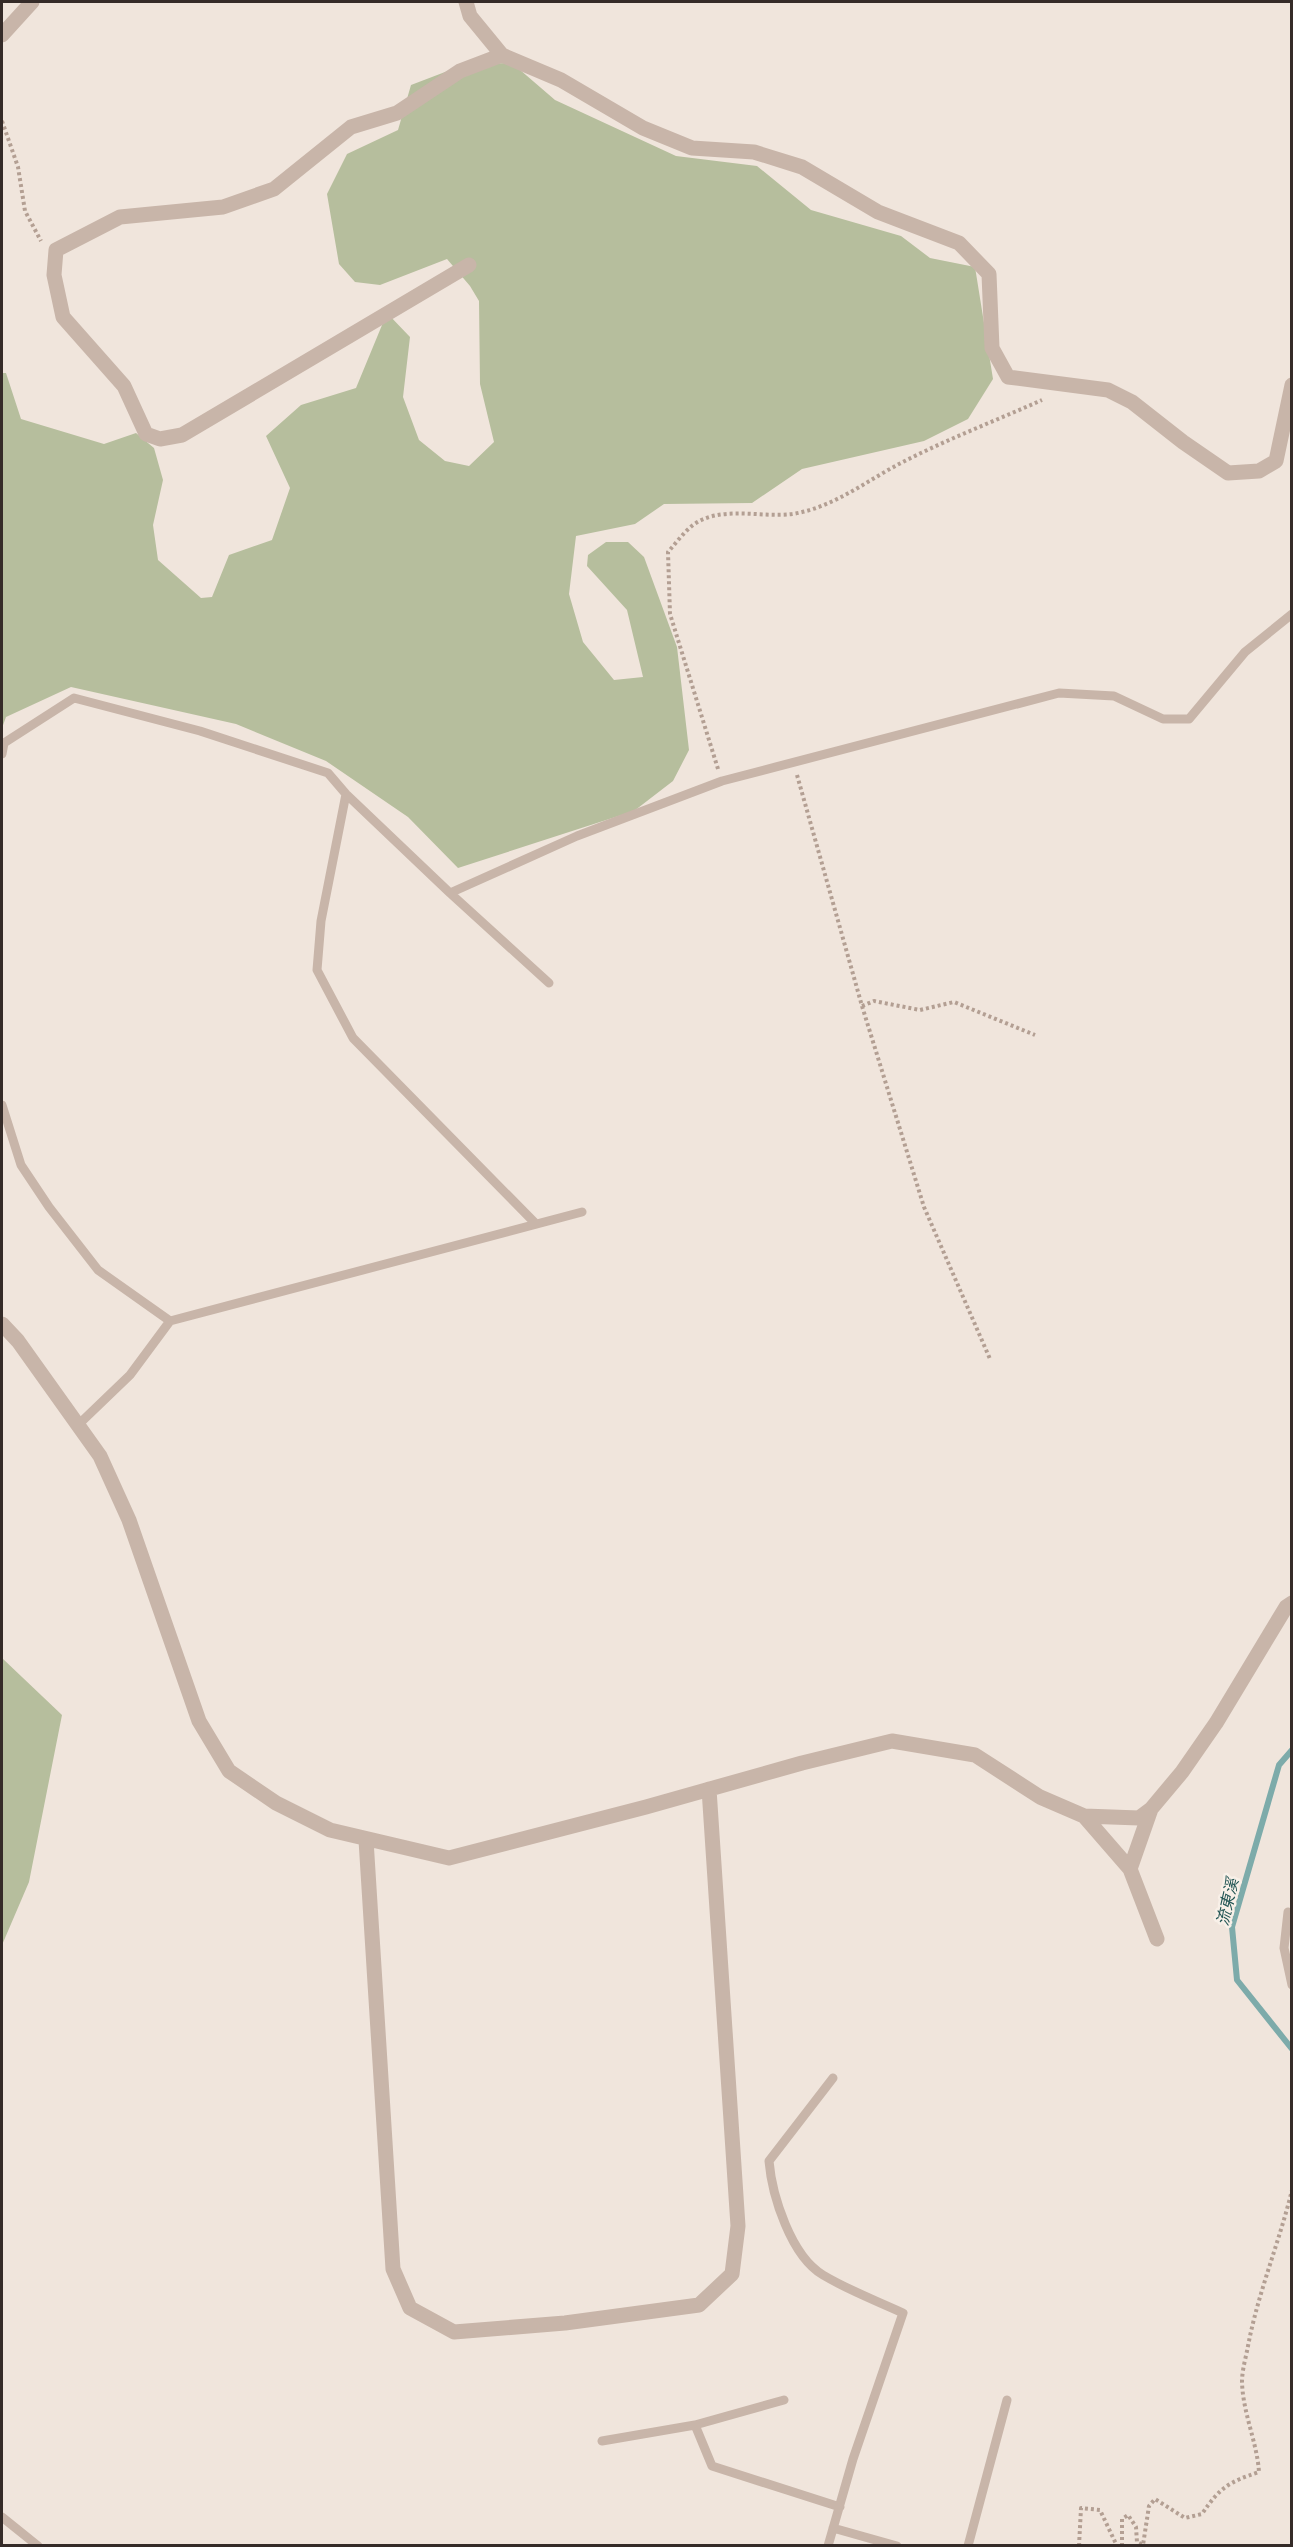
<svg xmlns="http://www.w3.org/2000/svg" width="1293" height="2547" font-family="Roboto,'Noto Sans TC',sans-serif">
<rect width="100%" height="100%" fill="#f0e5dc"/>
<path fill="#b6be9d" d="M 512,63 L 555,100 L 676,156 L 757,166 L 811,210 L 901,236 L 930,258 L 975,267 L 993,379 L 968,419 L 924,441 L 802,469 L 752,503 L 664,504 L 635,524 L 576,536 L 569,594 L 583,642 L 614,680 L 643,677 L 627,610 L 587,566 L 588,555 L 606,542 L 628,542 L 644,557 L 677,647 L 689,750 L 673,781 L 634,811 L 458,868 L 408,817 L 326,761 L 236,724 L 71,687 L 6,717 L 2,728 L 2,373 L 6,373 L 21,419 L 104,444 L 136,433 L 154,448 L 163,480 L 153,525 L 158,560 L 201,598 L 212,597 L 229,555 L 272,540 L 290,488 L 266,436 L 301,405 L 356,388 L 387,313 L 410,337 L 403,397 L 419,440 L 445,461 L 469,466 L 494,442 L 480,384 L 479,301 L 470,286 L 447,259 L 380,285 L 355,282 L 339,264 L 327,194 L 347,154 L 398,130 L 411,85 L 466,64 Z
M 2,1658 L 62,1715 L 29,1882 L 2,1945 Z"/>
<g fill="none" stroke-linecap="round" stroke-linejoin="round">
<path stroke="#7dabaa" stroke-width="6" d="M 1292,1750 L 1279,1765 L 1232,1927 L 1237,1980 L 1292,2049"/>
<path stroke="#b39f93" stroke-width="4" stroke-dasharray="3 3" stroke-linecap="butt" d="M 2,121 L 18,167 L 25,211 L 41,241
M 718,769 L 670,614 L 668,552 C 676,543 684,532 693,525 C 720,505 761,518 792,514 C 832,508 865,482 899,464 C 945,440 995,421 1042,400
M 797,775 L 862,1006 L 924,1207 L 990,1359
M 862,1006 L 874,1001 L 920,1010 L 954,1002 L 1035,1035
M 1079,2546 L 1081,2508 L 1100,2510 L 1117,2546
M 1122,2546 L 1122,2519 L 1128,2515 L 1136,2527 L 1137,2542 L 1143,2545 L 1149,2506 L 1155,2499 L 1185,2518 L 1202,2514 C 1220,2487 1229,2482 1259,2472 C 1257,2442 1243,2414 1242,2382 C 1242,2370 1246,2357 1248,2346 C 1258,2293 1279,2243 1292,2190"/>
<path stroke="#c8b5a9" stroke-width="9" d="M 2,754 L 4,743 L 74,698 L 200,731 L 328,773 L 346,794 L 450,893 L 549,983
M 346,794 L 321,921 L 317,970 L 353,1038 L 536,1224
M 450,893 L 577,836 L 722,781 L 1059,693 L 1114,696 L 1163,719 L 1189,719 L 1245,652 L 1292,614
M 2,1105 L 21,1165 L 49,1207 L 98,1270 L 170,1321 L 130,1375 L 78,1425
M 170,1321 L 582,1212
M 1288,1912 L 1284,1948 L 1292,1985
M 695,2425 L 712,2466 L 840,2507
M 602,2441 L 695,2425 L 784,2400
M 2,2517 L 38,2546
M 833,2528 L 897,2546
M 828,2546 L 853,2459 L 903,2313 C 877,2301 848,2290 823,2275 C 791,2256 772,2196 769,2161 L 833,2078
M 968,2546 L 1007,2400"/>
<path stroke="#c8b5a9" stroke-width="15" d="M 466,2 L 470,16 L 502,55 L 561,80 L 643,128 L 692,148 L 754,152 L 802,167 L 878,212 L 959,243 L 989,274 L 992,348 L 1008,377 L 1108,390 L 1132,402 L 1183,442 L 1228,473 L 1259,471 L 1276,461 L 1292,385
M 2,35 L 32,2
M 469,265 L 182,435 L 160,439 L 146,434 L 124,386 L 63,317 L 54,275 L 56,250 L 120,217 L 223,207 L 274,189 L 351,127 L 397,113 L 460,71 L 502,55
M 2,1324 L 18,1341 L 100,1456 L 129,1520 L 199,1721 L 229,1771 L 276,1803 L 330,1830 L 449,1858 L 646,1807 L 802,1763 L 892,1741 L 975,1755 L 1040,1797 L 1084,1816 L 1139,1818 L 1151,1809 L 1182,1772 L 1216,1723 L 1286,1607 L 1292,1603
M 1084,1816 L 1130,1869 L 1157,1939
M 366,1840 L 393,2269 L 410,2308 L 454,2332 L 565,2323 L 699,2305 L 732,2274 L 738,2226 L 709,1789
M 1130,1869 L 1151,1809"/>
</g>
<g text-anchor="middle" stroke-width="5" stroke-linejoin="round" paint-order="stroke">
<g font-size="16" font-style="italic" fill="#215453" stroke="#f8f0e8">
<text transform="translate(1227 1902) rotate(-77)" y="6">流東溪</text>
</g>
</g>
<rect width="1293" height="2547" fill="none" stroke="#352b28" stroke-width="6"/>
</svg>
